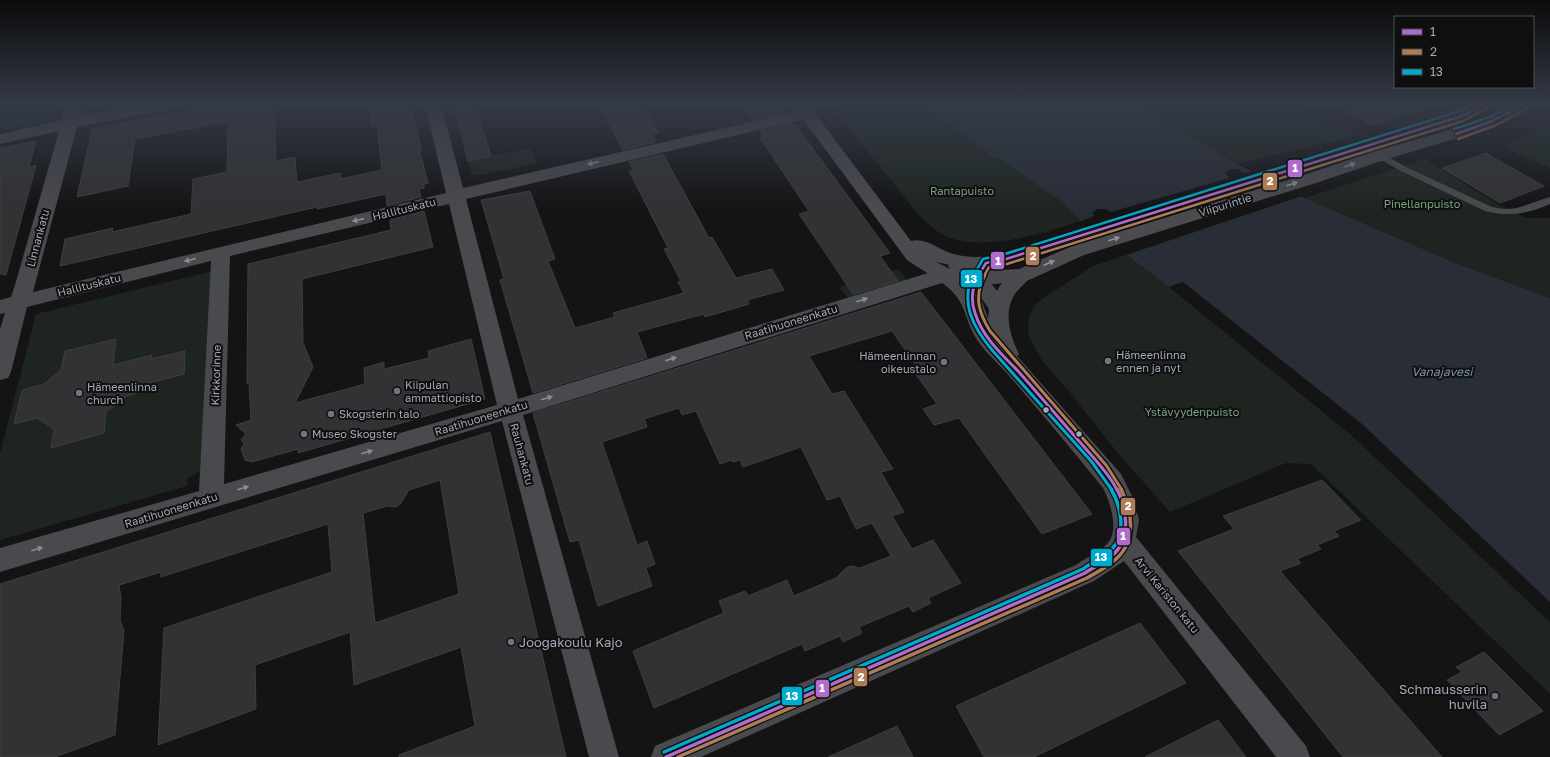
<svg xmlns="http://www.w3.org/2000/svg" width="1550" height="757" font-family="'Golos Text',sans-serif">
<rect width="100%" height="100%" fill="#141415"/>
<path fill="#1e2520" d="M 0,104 L 57,104 L 51,121 L 0,131 Z
M 867,104 L 918,104 L 989,152 L 987,153 L 993,158 L 997,157 L 1063,203 L 1080,221 C 1045,233 982,253 946,236 C 923,225 906,199 891,180 C 872,157 853,134 834,111 Z
M 1137,104 L 1291,104 L 1324,125 L 1366,134 L 1237,164 Z
M 1550,125 L 1550,168 L 1510,151 L 1506,146 Z
M 531,148 L 537,163 L 481,175 L 472,175 L 468,161 Z
M 1425,159 L 1499,205 L 1526,218 L 1550,218 L 1550,298 L 1453,262 L 1305,198 Z
M 1125,255 L 1169,287 L 1350,434 L 1550,622 L 1550,694 L 1311,464 L 1286,463 L 1170,512 L 1117,452 L 1068,390 L 1043,362 L 1029,337 L 1028,328 L 1029,317 L 1035,305 L 1045,297 L 1093,266 Z
M 898,269 L 911,285 L 852,303 L 839,287 Z
M 213,271 L 200,471 L 187,479 L 187,486 L 0,540 L 0,454 L 36,314 Z"/>
<path fill="#282d36" d="M 918,104 L 1137,104 L 1237,164 L 1305,198 L 1453,262 L 1550,298 L 1550,622 L 1350,434 L 1169,287 L 1080,221 L 1063,203 L 997,157 L 993,158 L 986,153 L 989,152 Z"/>
<path fill="#141415" d="M 1231,169 L 1237,169 L 1245,173 L 1254,170 L 1305,195 L 1123,256 L 1078,222 L 1094,216 L 1092,213 L 1097,209 L 1105,209 L 1111,212 L 1229,178 L 1225,172 Z
M 1183,282 L 1362,424 L 1550,602 L 1550,622 L 1350,434 L 1169,287 Z"/>
<path fill="#323234" stroke="#3d3e41" fill-rule="evenodd" d="M 223,104 L 274,104 L 276,161 L 295,157 L 297,182 L 340,173 L 341,179 L 382,170 L 377,124 L 371,124 L 369,104 L 410,104 L 422,151 L 420,152 L 428,183 L 424,184 L 424,188 L 419,189 L 421,197 L 387,206 L 386,194 L 317,209 L 317,207 L 60,266 L 65,239 L 113,228 L 112,232 L 191,214 L 193,179 L 227,172 L 228,121 L 135,139 L 128,186 L 77,197 L 92,129 Z
M 453,104 L 475,104 L 491,156 L 468,161 Z
M 599,104 L 641,104 L 659,133 L 652,134 L 656,142 L 623,150 Z
M 741,104 L 779,104 L 786,113 L 753,120 Z
M 1337,104 L 1426,104 L 1427,109 L 1371,125 Z
M 794,123 L 890,253 L 880,256 L 898,281 L 853,294 L 799,214 L 809,211 L 760,138 L 763,137 L 761,131 Z
M 36,141 L 29,167 L 36,165 L 26,202 L 6,275 L 0,274 L 0,148 Z
M 1486,153 L 1512,168 L 1544,186 L 1500,203 L 1442,168 Z
M 663,154 L 709,238 L 712,237 L 736,278 L 772,269 L 784,290 L 747,300 L 749,304 L 705,317 L 704,314 L 637,332 L 647,358 L 533,393 L 500,280 L 504,279 L 481,200 L 530,191 L 555,259 L 548,261 L 575,328 L 615,317 L 613,313 L 684,293 L 678,282 L 681,281 L 664,249 L 668,248 L 629,171 L 633,170 L 629,162 Z
M 424,211 L 433,247 L 302,279 L 303,343 L 313,367 L 295,403 L 365,384 L 364,368 L 384,362 L 384,369 L 429,358 L 428,351 L 471,339 L 485,399 L 298,453 L 298,449 L 252,462 L 245,460 L 241,449 L 244,444 L 241,440 L 246,434 L 236,425 L 251,420 L 249,383 L 247,384 L 248,264 L 391,230 L 390,220 Z
M 921,292 L 1092,514 L 1042,534 L 959,418 L 934,425 L 923,409 L 937,404 L 915,373 L 920,371 L 892,331 L 809,356 L 832,394 L 844,391 L 893,469 L 881,472 L 904,512 L 892,516 L 912,549 L 933,540 L 961,583 L 928,598 L 931,603 L 913,612 L 909,606 L 859,627 L 862,633 L 843,642 L 840,636 L 805,651 L 802,644 L 654,708 L 633,651 L 724,613 L 719,601 L 745,591 L 748,596 L 787,580 L 794,596 L 836,578 L 845,569 L 850,566 L 860,568 L 891,556 L 872,523 L 856,529 L 840,496 L 827,500 L 801,447 L 743,467 L 740,460 L 733,462 L 732,460 L 720,464 L 696,411 L 682,415 L 679,408 L 644,419 L 647,427 L 602,442 L 637,545 L 647,541 L 655,564 L 646,568 L 652,586 L 598,606 L 579,540 L 570,542 L 533,413 Z
M 116,339 L 113,365 L 152,355 L 151,359 L 185,351 L 184,374 L 149,383 L 149,389 L 127,396 L 106,412 L 104,433 L 51,448 L 54,429 L 37,418 L 14,424 L 22,390 L 44,384 L 61,370 L 65,351 Z
M 490,432 L 566,757 L 399,757 L 399,755 L 475,726 L 461,647 L 354,685 L 350,632 L 255,665 L 256,709 L 158,745 L 164,628 L 332,572 L 328,524 L 161,577 L 161,572 L 119,585 L 121,598 L 120,621 L 124,631 L 115,735 L 55,757 L 0,757 L 0,584 ZM 440,480 L 459,594 L 375,623 L 363,513 L 388,506 L 396,507 L 401,503 L 409,490 Z
M 1322,480 L 1361,520 L 1334,531 L 1339,536 L 1317,545 L 1321,549 L 1297,559 L 1301,563 L 1280,571 L 1442,757 L 1343,757 L 1178,551 L 1234,529 L 1223,516 Z
M 1140,623 L 1186,683 L 1034,757 L 984,757 L 956,706 Z
M 1484,652 L 1543,711 L 1499,735 L 1447,680 L 1462,672 L 1456,667 Z
M 1218,720 L 1246,757 L 1145,757 Z
M 897,726 L 913,757 L 828,757 Z"/>
<g fill="none" stroke-linecap="round" stroke-linejoin="round">
<path fill="#494a4d" fill-rule="evenodd" d="M 1365,144 L 1408,168 L 1492,207 C 1516,213 1528,203 1550,197 L 1550,204 C 1528,214 1508,217 1485,211 L 1401,171 L 1362,149 L 1360,147 Z"/>
<path fill="#494a4d" fill-rule="evenodd" d="M 67,104 L 83,104 L 80,116 L 147,104 L 179,104 L 177,107 L 171,109 L 77,127 L 33,292 L 446,193 L 425,104 L 441,104 L 463,188 L 808,109 L 814,111 L 816,114 L 814,117 L 466,199 L 518,399 L 938,270 L 945,268 L 951,270 L 948,266 L 951,261 C 956,260 959,259 964,261 C 974,265 991,282 997,291 C 1004,279 1014,266 1029,270 L 1032,275 C 1027,282 1020,287 1015,294 C 1003,312 1010,336 1019,354 L 1017,356 L 1121,474 L 1134,500 L 1139,520 L 1136,537 L 1306,746 L 1310,757 L 1276,757 L 1124,561 L 1094,581 L 701,757 L 651,757 L 655,746 L 1076,565 C 1085,558 1099,552 1107,544 C 1120,531 1110,502 1103,488 C 1073,451 1042,414 1011,378 C 1001,366 989,356 980,344 C 963,322 969,301 942,283 L 523,415 L 619,757 L 589,757 L 502,421 L 0,572 L 0,548 L 199,491 L 211,261 L 27,307 L 11,372 L 8,378 L 0,380 L 0,329 L 5,313 L 0,314 L 0,300 L 11,297 L 15,285 L 59,131 L 0,144 L 0,134 L 62,120 ZM 449,204 L 497,405 L 224,484 L 230,256 ZM 973,289 L 978,293 L 989,309 L 988,319 L 982,301 Z"/>
<path fill="#4b4b4f" fill-rule="evenodd" d="M 792,104 L 808,104 L 911,241 C 925,237 937,248 950,253 C 966,258 984,258 1000,254 L 1094,225 L 1101,227 L 1103,231 L 1101,235 L 1016,262 L 991,269 L 968,269 L 936,262 L 950,269 L 965,272 L 1019,269 L 1070,247 L 1307,174 L 1372,152 L 1475,123 L 1504,111 L 1515,104 L 1533,104 L 1531,107 L 1516,117 L 1487,129 L 1384,160 L 1319,182 L 1084,255 L 1029,280 L 1022,282 L 965,286 L 938,280 L 907,260 Z
M 1474,104 L 1493,104 L 1491,107 C 1475,115 1445,133 1428,128 L 1426,125 L 1428,122 L 1456,113 Z"/>
<defs>
<path id="bus-1-far2" d="M 1456,134 L 1492,121 L 1525,104
M 978,276 L 986,263 L 1006,259 L 1462,116 L 1485,104"/>
<path id="bus-1-far1" d="M 979,275 C 972,287 970,299 975,313 C 982,336 1001,354 1018,371 C 1041,397 1063,423 1086,449 C 1097,462 1110,475 1117,490"/>
<path id="bus-1" d="M 666,757 L 1085,573 C 1094,567 1105,562 1114,554 C 1131,537 1127,508 1117,489"/>
<path id="bus-2-far2" d="M 1458,139 L 1494,126 L 1528,108
M 984,276 L 989,267 L 1007,264 L 1463,121 L 1487,108"/>
<path id="bus-2-far1" d="M 985,275 C 974,295 978,312 990,331 L 1106,465 L 1122,490"/>
<path id="bus-2" d="M 678,757 L 1087,578 C 1097,572 1108,567 1116,559 C 1137,540 1132,511 1121,489"/>
<path id="bus-3-far2" d="M 1454,129 L 1490,117 L 1516,104
M 973,276 L 983,259 L 1005,254 L 1460,111 L 1475,104"/>
<path id="bus-3-far1" d="M 973,275 C 960,303 973,327 992,350 L 1091,461 L 1112,490"/>
<path id="bus-3" d="M 664,752 L 1083,569 C 1092,562 1103,558 1111,550 C 1127,534 1121,506 1111,489"/>
</defs>
<use href="#bus-1-far2" stroke="#0f0f10" stroke-width="5"/>
<use href="#bus-1-far1" stroke="#0f0f10" stroke-width="6"/>
<use href="#bus-1" stroke="#0f0f10" stroke-width="6"/>
<use href="#bus-2-far2" stroke="#0f0f10" stroke-width="5"/>
<use href="#bus-2-far1" stroke="#0f0f10" stroke-width="6"/>
<use href="#bus-2" stroke="#0f0f10" stroke-width="6"/>
<use href="#bus-3-far2" stroke="#0f0f10" stroke-width="5"/>
<use href="#bus-3-far1" stroke="#0f0f10" stroke-width="6"/>
<use href="#bus-3" stroke="#0f0f10" stroke-width="6"/>
<use href="#bus-1-far2" stroke="#b06ccc" stroke-width="2.5"/>
<use href="#bus-1-far1" stroke="#b06ccc" stroke-width="3"/>
<use href="#bus-1" stroke="#b06ccc" stroke-width="3.5"/>
<use href="#bus-2-far2" stroke="#b07c57" stroke-width="2.5"/>
<use href="#bus-2-far1" stroke="#b07c57" stroke-width="3"/>
<use href="#bus-2" stroke="#b07c57" stroke-width="3.5"/>
<use href="#bus-3-far2" stroke="#00a9ce" stroke-width="2.5"/>
<use href="#bus-3-far1" stroke="#00a9ce" stroke-width="3"/>
<use href="#bus-3" stroke="#00a9ce" stroke-width="3.5"/>
</g>
<defs><path id="oneway-solid" d="M-6-.8H1V-3.2L6.5 0L1 3.2V.8H-6Z"/></defs>
<g fill="#898c96">
<use href="#oneway-solid" transform="translate(593 163) rotate(167)"/>
<use href="#oneway-solid" transform="translate(358 220) rotate(167)"/>
<use href="#oneway-solid" transform="translate(190 260) rotate(166)"/>
<use href="#oneway-solid" transform="translate(862 300) rotate(-17)"/>
<use href="#oneway-solid" transform="translate(671 359) rotate(-17)"/>
<use href="#oneway-solid" transform="translate(547 398) rotate(-17)"/>
<use href="#oneway-solid" transform="translate(367 452) rotate(-16)"/>
<use href="#oneway-solid" transform="translate(243 488) rotate(-16)"/>
<use href="#oneway-solid" transform="translate(37 549) rotate(-17)"/>
</g>
<g fill="#8e919c">
<use href="#oneway-solid" transform="translate(1350 165) rotate(-19)"/>
<use href="#oneway-solid" transform="translate(1292 184) rotate(-17)"/>
<use href="#oneway-solid" transform="translate(1114 239) rotate(-17)"/>
<use href="#oneway-solid" transform="translate(1049 263) rotate(-24)"/>
</g>
<linearGradient id="sky" x2="0" y2="1"><stop stop-color="#0b0b0c"/><stop offset="0.5" stop-color="#343a46"/><stop offset="1" stop-color="#343a46" stop-opacity="0"/></linearGradient>
<rect width="1550" height="210" fill="url(#sky)"/>
<g fill="#72747e" stroke="#0f0f10" stroke-width="1.5">
<circle cx="1108" cy="361" r="4"/>
<circle cx="944" cy="362" r="4"/>
<circle cx="397" cy="391" r="4"/>
<circle cx="79" cy="393" r="4"/>
<circle cx="331" cy="414" r="4"/>
<circle cx="304" cy="434" r="4"/>
<circle cx="511" cy="642" r="4"/>
<circle cx="1495" cy="696" r="4"/>
</g>
<g fill="#a5a8b6" stroke="#0f0f10" stroke-width="1.5">
<circle cx="1046" cy="410" r="3.5"/>
<circle cx="1079" cy="434" r="3.5"/>
</g>
<g text-anchor="middle" stroke-width="4" stroke-linejoin="round" paint-order="stroke">
<g font-size="11" fill="#7ca183" stroke="#0f0f10">
<text x="962" y="195">Rantapuisto</text>
<text x="1422" y="208">Pinellanpuisto</text>
<text x="1192" y="416">Ystävyydenpuisto</text>
</g>
<g font-size="11" fill="#a5a8b6" stroke="#0f0f10">
<text transform="translate(1225 205) rotate(-17)" y="4">Viipurintie</text>
<text transform="translate(404 209) rotate(-14)" y="4">Hallituskatu</text>
<text transform="translate(38 238) rotate(-75)" y="4">Linnankatu</text>
<text transform="translate(89 285) rotate(-14)" y="4">Hallituskatu</text>
<text transform="translate(791 322) rotate(-17)" y="4">Raatihuoneenkatu</text>
<text transform="translate(216 375) rotate(-88)" y="4">Kirkkorinne</text>
<text transform="translate(481 418) rotate(-17)" y="4">Raatihuoneenkatu</text>
<text transform="translate(522 454) rotate(75)" y="4">Rauhankatu</text>
<text transform="translate(171 510) rotate(-17)" y="4">Raatihuoneenkatu</text>
<text transform="translate(1167 595) rotate(51)" y="4">Arvi Kariston katu</text>
</g>
<g font-size="11" fill="#a5a8b6" stroke="#0f0f10" text-anchor="start">
<text x="1116" y="359">Hämeenlinna<tspan x="1116" dy="13">ennen ja nyt</tspan></text>
<text x="936" y="360" text-anchor="end">Hämeenlinnan<tspan x="936" dy="13">oikeustalo</tspan></text>
<text x="405" y="389">Kiipulan<tspan x="405" dy="13">ammattiopisto</tspan></text>
<text x="87" y="391">Hämeenlinna<tspan x="87" dy="13">church</tspan></text>
<text x="339" y="418">Skogsterin talo</text>
<text x="312" y="438">Museo Skogster</text>
</g>
<g font-size="12" font-style="italic" fill="#7b91b2" stroke="#0f0f10">
<text x="1442" y="376">Vanajavesi</text>
</g>
<g font-size="13" fill="#a5a8b6" stroke="#0f0f10" text-anchor="start">
<text x="519" y="647">Joogakoulu Kajo</text>
<text x="1487" y="694" text-anchor="end">Schmausserin<tspan x="1487" dy="15">huvila</tspan></text>
</g>
</g>
<g stroke="#0f0f10" stroke-width="1.5">
<rect x="1287" y="159" width="16" height="19" rx="4" fill="#b06ccc"/>
<rect x="1262" y="172" width="16" height="19" rx="4" fill="#b07c57"/>
<rect x="1025" y="246" width="15" height="20" rx="4" fill="#b07c57"/>
<rect x="990" y="251" width="15" height="19" rx="4" fill="#b06ccc"/>
<rect x="960" y="269" width="23" height="19" rx="4" fill="#00a9ce"/>
<rect x="1120" y="497" width="16" height="19" rx="4" fill="#b07c57"/>
<rect x="1116" y="527" width="15" height="19" rx="4" fill="#b06ccc"/>
<rect x="1090" y="548" width="23" height="19" rx="4" fill="#00a9ce"/>
<rect x="853" y="667" width="15" height="20" rx="4" fill="#b07c57"/>
<rect x="815" y="679" width="15" height="19" rx="4" fill="#b06ccc"/>
<rect x="781" y="686" width="22" height="20" rx="4" fill="#00a9ce"/>
</g>
<g font-size="11" text-anchor="middle" font-weight="bold" fill="#fff">
<text x="1295" y="172">1</text>
<text x="1270" y="185">2</text>
<text x="1033" y="260">2</text>
<text x="998" y="265">1</text>
<text x="971" y="283">13</text>
<text x="1128" y="510">2</text>
<text x="1123" y="540">1</text>
<text x="1101" y="561">13</text>
<text x="861" y="681">2</text>
<text x="822" y="692">1</text>
<text x="792" y="700">13</text>
</g>
<rect x="1394" y="16" width="140" height="72" fill="#0f0f10" stroke="#4b4c52"/>
<rect x="1402" y="29" width="20" height="6" fill="#b06ccc" stroke="#4b4c52"/>
<text x="1430" y="36" font-size="12" fill="#a5a8b6">1</text>
<rect x="1402" y="49" width="20" height="6" fill="#b07c57" stroke="#4b4c52"/>
<text x="1430" y="56" font-size="12" fill="#a5a8b6">2</text>
<rect x="1402" y="69" width="20" height="6" fill="#00a9ce" stroke="#4b4c52"/>
<text x="1430" y="76" font-size="12" fill="#a5a8b6">13</text>
</svg>
